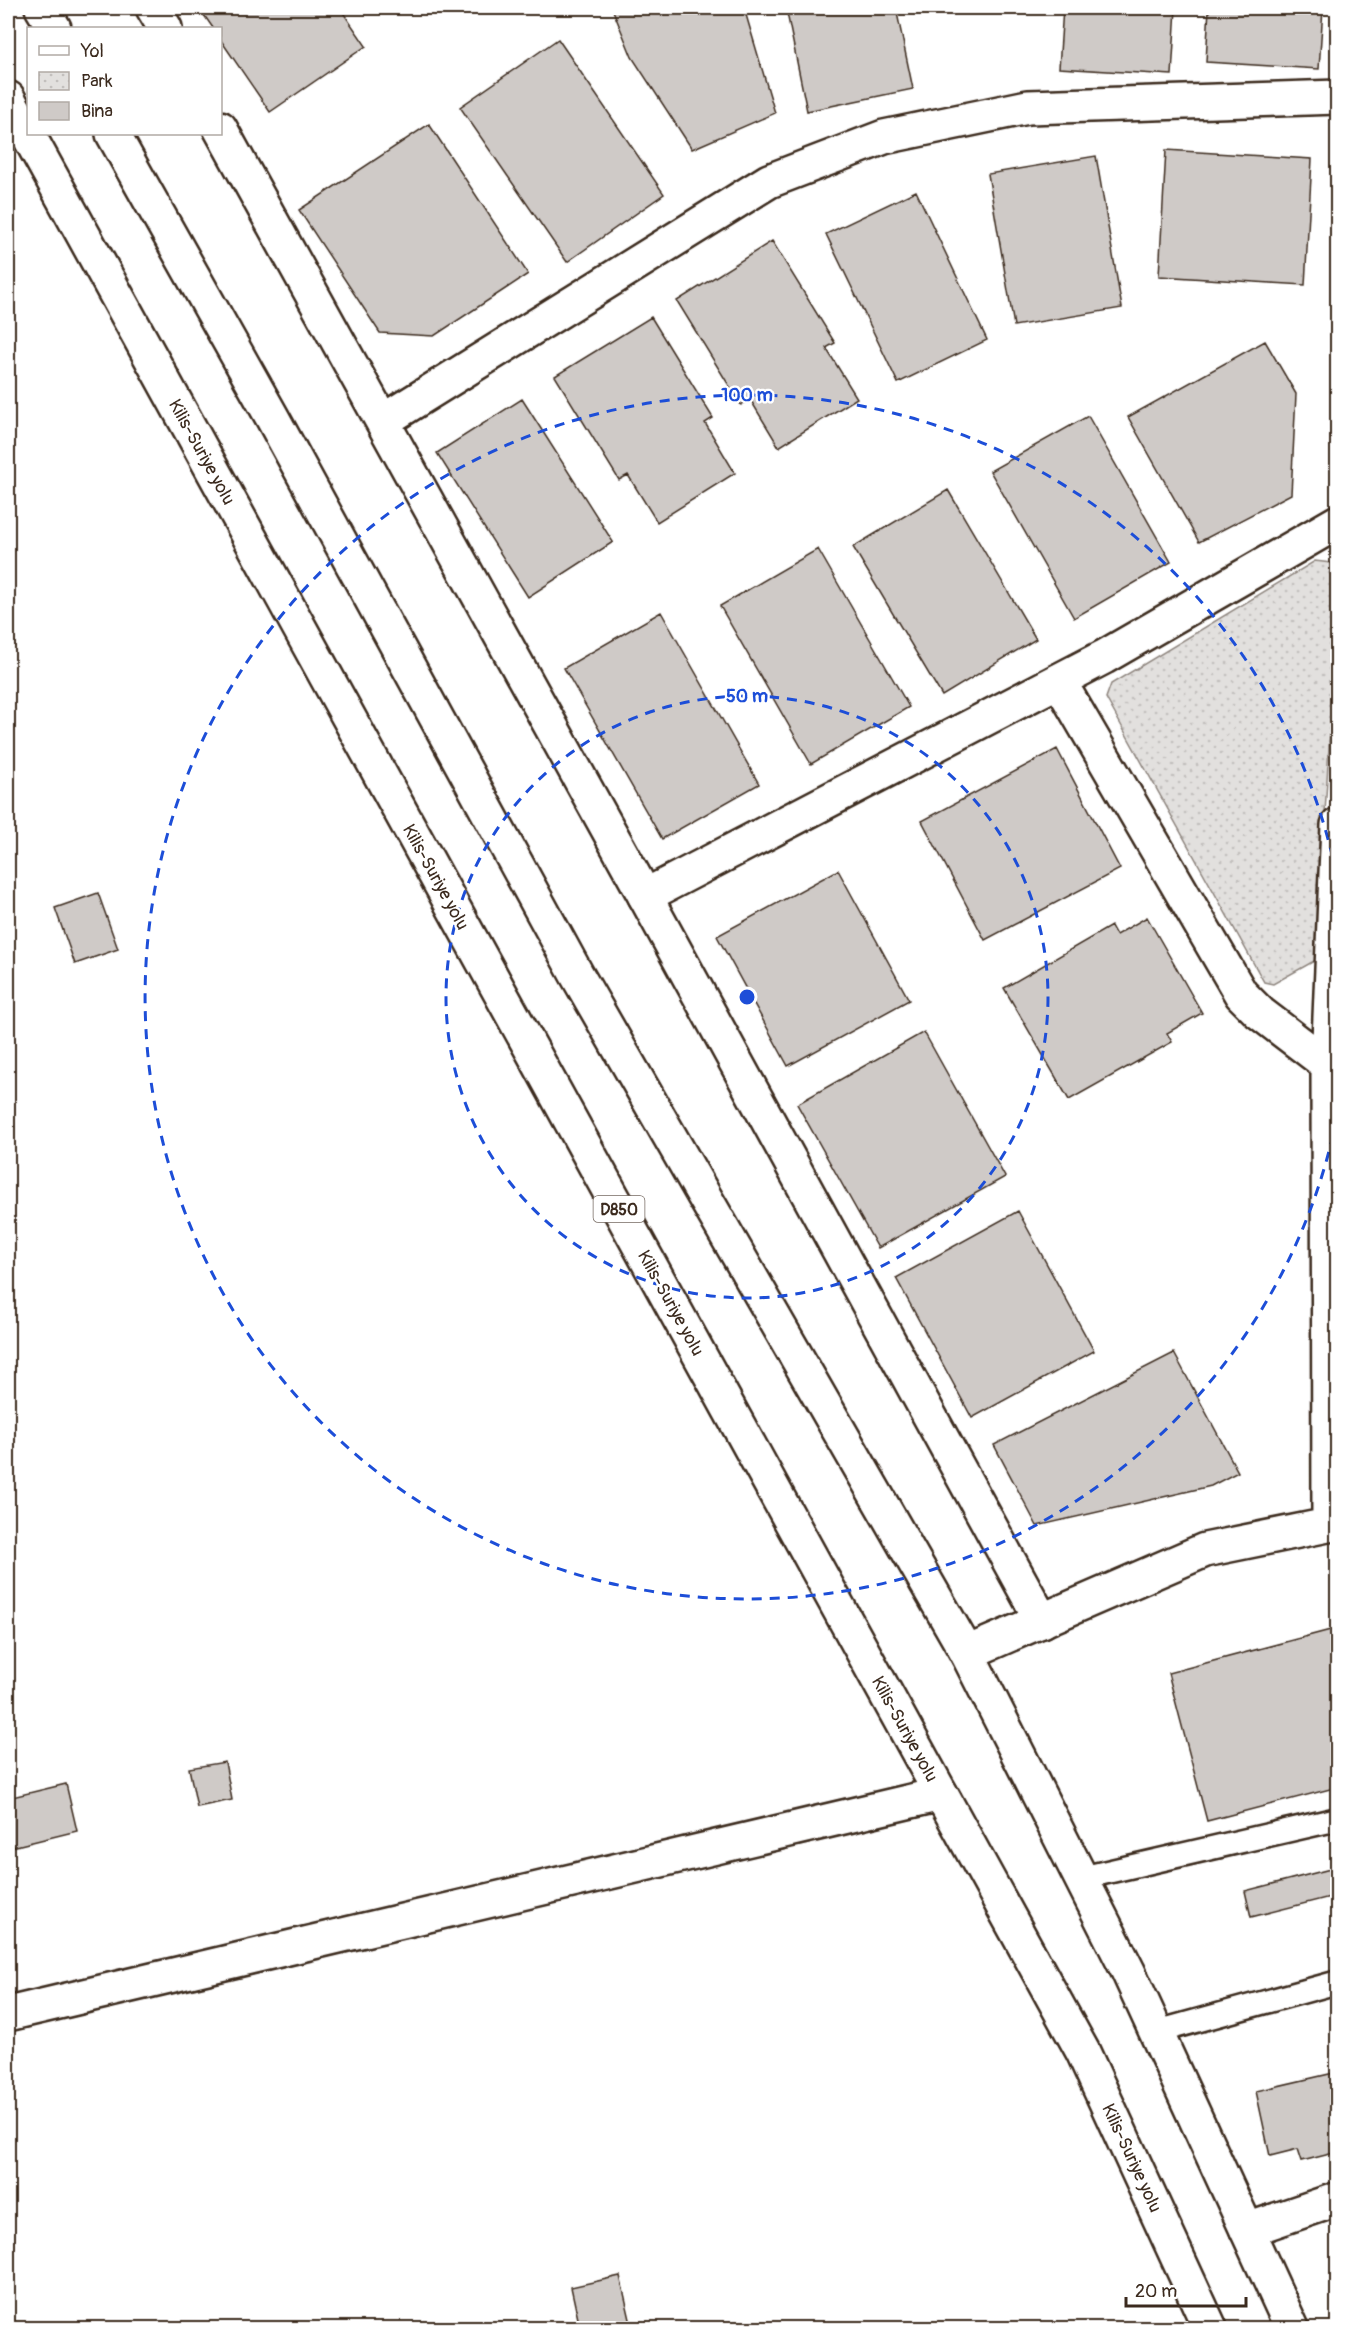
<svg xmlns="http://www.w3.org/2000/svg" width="1345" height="2336" font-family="Pangolin,sans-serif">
<defs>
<pattern id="park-dots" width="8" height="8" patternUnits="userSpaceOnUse" patternTransform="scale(1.5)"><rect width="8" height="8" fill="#e2e0de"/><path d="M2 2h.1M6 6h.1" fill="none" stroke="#c3c0be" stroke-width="1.8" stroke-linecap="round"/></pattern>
</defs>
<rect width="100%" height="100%" fill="#fff"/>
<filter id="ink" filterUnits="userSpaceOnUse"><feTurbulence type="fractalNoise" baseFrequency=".0167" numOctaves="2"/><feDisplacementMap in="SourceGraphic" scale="12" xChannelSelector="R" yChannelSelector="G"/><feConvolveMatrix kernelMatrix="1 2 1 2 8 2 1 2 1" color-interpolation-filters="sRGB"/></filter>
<g filter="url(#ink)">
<path fill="url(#park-dots)" stroke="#8e857e" stroke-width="1.5" d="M 1315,561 L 1331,563 L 1337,572 L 1337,616 L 1316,960 L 1273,984 L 1264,982 L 1106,698 L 1111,684 Z"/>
<path fill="#cfcac7" stroke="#3b2a1e" stroke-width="1.5" d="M 199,8 L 340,8 L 366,46 L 270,112 L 220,39 L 220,28 L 213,28 Z
M 612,8 L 744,8 L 775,113 L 692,149 L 632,57 Z
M 786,8 L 896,8 L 913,89 L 807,111 Z
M 1063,8 L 1176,8 L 1172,75 L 1059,68 Z
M 1209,8 L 1323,8 L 1319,69 L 1206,62 Z
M 558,39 L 664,194 L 567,262 L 460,107 Z
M 429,124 L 528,274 L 434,336 L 380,333 L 299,210 Z
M 1166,150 L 1312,159 L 1305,285 L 1159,276 Z
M 1096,156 L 1122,308 L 1014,326 L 988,174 Z
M 916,191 L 987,340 L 898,383 L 826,234 Z
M 772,241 L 835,343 L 826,348 L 857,398 L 779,447 L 750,399 L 741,405 L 677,301 Z
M 651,317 L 713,418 L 705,423 L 735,473 L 657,522 L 628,475 L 619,480 L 555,376 Z
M 1265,341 L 1296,394 L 1291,494 L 1199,542 L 1128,417 Z
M 522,399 L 613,542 L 528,597 L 437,453 Z
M 1088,416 L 1171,562 L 1074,618 L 990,471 Z
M 948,490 L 1036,639 L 942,696 L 853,547 Z
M 818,549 L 909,707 L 811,764 L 720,606 Z
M 661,612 L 759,784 L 662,839 L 564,668 Z
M 1057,749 L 1120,869 L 985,940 L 922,821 Z
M 838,870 L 909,1000 L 788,1066 L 717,936 Z
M 98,893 L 118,949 L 75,964 L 55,908 Z
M 1147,917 L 1202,1013 L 1167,1033 L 1172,1042 L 1069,1100 L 1004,988 L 1111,926 L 1116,935 Z
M 924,1032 L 1005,1177 L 878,1248 L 797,1104 Z
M 1018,1211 L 1094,1351 L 972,1418 L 896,1278 Z
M 1174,1353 L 1238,1472 L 1211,1486 L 1037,1526 L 994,1445 Z
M 1338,1628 L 1338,1787 L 1207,1821 L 1168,1673 Z
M 225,1762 L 232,1800 L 197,1807 L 189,1768 Z
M 66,1784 L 77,1831 L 8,1848 L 8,1798 Z
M 1338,1867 L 1338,1895 L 1251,1917 L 1245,1891 Z
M 1338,2072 L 1338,2152 L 1302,2161 L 1298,2149 L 1270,2156 L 1256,2091 Z
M 620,2276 L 632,2328 L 580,2328 L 571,2287 Z"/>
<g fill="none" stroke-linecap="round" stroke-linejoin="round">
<defs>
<path id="lane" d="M 1081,1878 L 1338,1819
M 1156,2032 L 1338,1982"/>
<path id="street" d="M 383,421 L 769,181 L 884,137 L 1028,107 L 1338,97
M 1059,681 L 1241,994 L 1260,1013 L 1328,1065
M 645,896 L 1104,657 L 1338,522
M 1329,1524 L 1328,1065 L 1338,825
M 967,1653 L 1205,1550 L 1338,1523
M 8,2014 L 941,1794
M 1247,2230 L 1338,2199"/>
<path id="secondary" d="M 153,8 L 165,28
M 220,128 L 645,896 L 1042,1621"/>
<path id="highway" d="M 42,8 L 54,28
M 8,98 L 1083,2052 L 1210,2328
M 113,134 L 272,417 L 577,975 L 967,1653 L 1128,1971 L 1292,2328"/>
</defs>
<use href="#lane" stroke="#3b2a1e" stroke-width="27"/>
<use href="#street" stroke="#3b2a1e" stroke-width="38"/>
<use href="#secondary" stroke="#3b2a1e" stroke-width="38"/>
<use href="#highway" stroke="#3b2a1e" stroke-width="38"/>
<use href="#lane" stroke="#fff" stroke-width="22"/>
<use href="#street" stroke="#fff" stroke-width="33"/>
<use href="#secondary" stroke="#fff" stroke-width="33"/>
<use href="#highway" stroke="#fff" stroke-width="33"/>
</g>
</g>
<g fill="none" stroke="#1d4ed8" stroke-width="3" stroke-dasharray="10 8">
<circle cx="747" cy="997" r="301"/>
<path d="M1337 1117A602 602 0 1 1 1337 877"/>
</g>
<g text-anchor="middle" stroke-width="4.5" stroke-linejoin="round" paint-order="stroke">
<rect fill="#fff" stroke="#766a62" stroke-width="1.5" x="593.5" y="1196" width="51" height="26" rx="4.5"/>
<g font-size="16" font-weight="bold" fill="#3b2a1e">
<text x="619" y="1215">D850</text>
</g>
<g font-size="18" fill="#3b2a1e" stroke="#fff">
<text transform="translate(202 452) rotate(61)" y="6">Kilis-Suriye yolu</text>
<text transform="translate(436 877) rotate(61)" y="6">Kilis-Suriye yolu</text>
<text transform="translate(671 1303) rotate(61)" y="6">Kilis-Suriye yolu</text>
<text transform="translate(905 1729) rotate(61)" y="6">Kilis-Suriye yolu</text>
<text transform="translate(1132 2158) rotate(65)" y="6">Kilis-Suriye yolu</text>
</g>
</g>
<circle cx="747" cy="997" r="9" fill="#1d4ed8" stroke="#fff" stroke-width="3"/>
<g font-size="18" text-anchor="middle" font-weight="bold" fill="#1d4ed8" stroke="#fff" stroke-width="4.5" stroke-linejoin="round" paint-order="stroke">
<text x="747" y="401">100 m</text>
<text x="747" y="702">50 m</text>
</g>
<rect width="1345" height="2336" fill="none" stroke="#fff" stroke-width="30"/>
<rect x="15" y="15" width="1315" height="2306" fill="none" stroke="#3b2a1e" stroke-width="2" filter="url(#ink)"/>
<rect x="27" y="27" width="195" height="108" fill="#ffffff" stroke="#b1aaa5" stroke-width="1.5"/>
<rect x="39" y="46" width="30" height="9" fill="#ffffff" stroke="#b1aaa5" stroke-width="1.5"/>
<text x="81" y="57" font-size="18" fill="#3b2a1e">Yol</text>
<rect x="39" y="72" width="30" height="18" fill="url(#park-dots)" stroke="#b1aaa5" stroke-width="1.5"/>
<text x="81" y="87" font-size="18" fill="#3b2a1e">Park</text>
<rect x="39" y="102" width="30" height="18" fill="#cfcac7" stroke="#b1aaa5" stroke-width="1.5"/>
<text x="81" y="117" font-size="18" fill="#3b2a1e">Bina</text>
<path d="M1126 2297v9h120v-9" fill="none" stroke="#3b2a1e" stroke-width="3"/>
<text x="1135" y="2297" font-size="18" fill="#3b2a1e" stroke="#ffffff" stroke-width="4.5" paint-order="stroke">20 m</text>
</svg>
